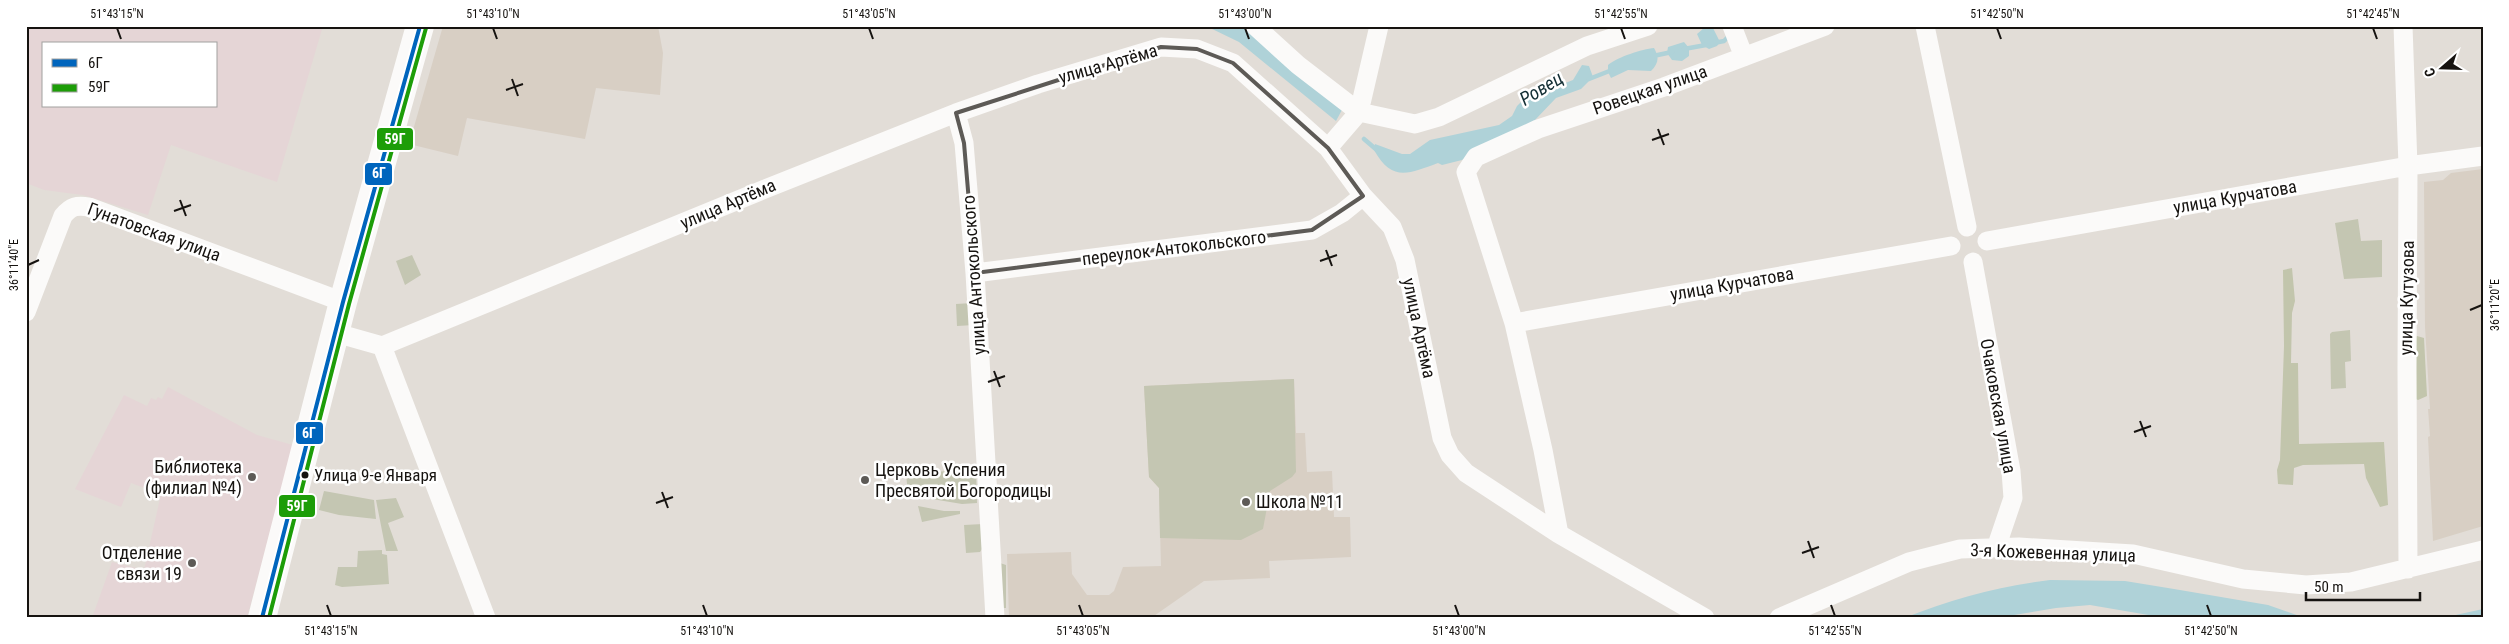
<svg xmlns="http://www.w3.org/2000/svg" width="2509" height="644" font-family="'Roboto Condensed',sans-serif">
<rect width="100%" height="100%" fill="#e2ddd7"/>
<path fill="#e5d5d6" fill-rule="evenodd" d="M 26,26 L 323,26 L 277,182 L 171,145 L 148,215 L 83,195 L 44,190 L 26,183 ZM 44,44 L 216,44 L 216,106 L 44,106 Z
M 168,387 L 257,435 L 293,445 L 247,618 L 92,618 L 112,562 L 144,570 L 161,494 L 131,483 L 121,507 L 75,489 L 124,395 L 147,406 L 151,398 L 156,400 L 158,397 L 162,399 Z"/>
<path fill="#d8cfc4" d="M 443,26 L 658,26 L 663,53 L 660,95 L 596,88 L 585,139 L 467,118 L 458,156 L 409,144 Z
M 2483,169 L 2483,526 L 2433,541 L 2428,437 L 2430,436 L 2428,409 L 2430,409 L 2425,327 L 2424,182 L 2443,180 L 2451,173 Z
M 1294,379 L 1296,433 L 1305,433 L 1307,472 L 1332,471 L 1334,517 L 1350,517 L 1351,557 L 1269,561 L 1270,578 L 1204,581 L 1151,618 L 1009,618 L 1007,554 L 1071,552 L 1072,574 L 1087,595 L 1109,595 L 1114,591 L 1123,567 L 1161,566 L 1159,488 L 1149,477 L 1144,386 Z"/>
<path fill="#c4c6b2" d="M 2358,219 L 2361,241 L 2382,240 L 2382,277 L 2344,279 L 2335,223 Z
M 412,255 L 421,275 L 405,285 L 396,261 Z
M 972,303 L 974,325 L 957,326 L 956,304 Z
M 2350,330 L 2351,361 L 2345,362 L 2346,388 L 2331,389 L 2330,334 L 2332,332 Z
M 1294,379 L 1296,472 L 1292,477 L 1270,491 L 1263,529 L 1241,540 L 1160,538 L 1159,488 L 1149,477 L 1144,386 Z
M 976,470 L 977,503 L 962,504 L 908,495 L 906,473 Z
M 324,491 L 374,500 L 376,519 L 339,515 L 319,510 Z
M 396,498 L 404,517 L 388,523 L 398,551 L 386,551 L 376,500 Z
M 918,506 L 944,511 L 960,511 L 960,514 L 922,522 Z
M 983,524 L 984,546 L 980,552 L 966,553 L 964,525 Z
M 382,550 L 382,554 L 387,555 L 389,584 L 342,587 L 335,585 L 338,567 L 357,567 L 358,551 Z
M 1000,563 L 1006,565 L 1006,608 L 1002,608 Z"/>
<path fill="#c2c5ac" d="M 2292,268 L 2295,301 L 2292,313 L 2291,363 L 2298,363 L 2299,444 L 2384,442 L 2388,505 L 2380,507 L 2366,478 L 2364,464 L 2303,465 L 2294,468 L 2293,485 L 2278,484 L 2277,470 L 2280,460 L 2284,346 L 2283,270 Z
M 2417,336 L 2424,338 L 2427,396 L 2418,400 L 2412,397 L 2411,340 Z"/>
<path fill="#afd2d8" d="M 1206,26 L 1243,26 L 1343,108 L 1336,121 L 1239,42 Z
M 1704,28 L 1713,28 L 1720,42 L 1717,46 L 1709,49 L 1702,45 L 1697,34 Z
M 1684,42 L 1689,48 L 1689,56 L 1682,61 L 1672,60 L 1667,53 L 1668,47 Z
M 1654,48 C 1660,58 1658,64 1651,71 L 1628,70 L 1611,78 L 1608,72 L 1608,65 C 1618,57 1642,49 1654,48 Z
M 1582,65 L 1589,66 L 1593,77 L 1581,89 L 1556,98 L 1535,120 L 1462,160 L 1442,165 L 1438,163 C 1408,174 1392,182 1374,150 L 1375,144 L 1402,154 L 1410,154 L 1430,140 L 1499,125 L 1512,116 L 1517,106 L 1524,99 L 1573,80 Z
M 2050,580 L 2125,581 L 2174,589 L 2268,605 L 2305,618 L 2166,618 L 2090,605 L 2056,608 L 1996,618 L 1904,618 C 1952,599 1999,586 2050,580 Z
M 2483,609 L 2483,618 L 2442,618 Z"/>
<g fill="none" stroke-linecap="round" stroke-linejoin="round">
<path stroke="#afd2d8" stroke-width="4.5" d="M 1714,43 L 1724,41 L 1731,34
M 1684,49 L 1706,45
M 1653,56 L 1672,52
M 1589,79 L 1612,70
M 1364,139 L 1378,151"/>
<path stroke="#fbfaf9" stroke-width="19" d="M 1255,26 L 1298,65 L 1359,112 L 1415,124 L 1439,117 L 1587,46 L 1648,26
M 1732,26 L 1744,57
M 1925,26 L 1967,227
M 2403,26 L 2408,166 L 2407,368 L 2408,569
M 956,113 L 964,143 L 975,273 L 995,618
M 1328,148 L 1359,112 L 1379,26
M 1987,241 L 2408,166 L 2483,156
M 1973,262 L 2011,471 L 2013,498 L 1996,548
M 975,273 L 1312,230 L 1342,213 L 1363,196
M 26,312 L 63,216 C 71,206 77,205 89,207 L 343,302
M 1514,323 L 1951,246
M 336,333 L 382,346
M 382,346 L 765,189 L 956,113 L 1038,84 L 1161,47 L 1197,49 L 1233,63 L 1328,148 L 1363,196 L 1392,227 L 1405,260 L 1442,438 L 1450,455 L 1466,473 L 1559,534 L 1705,618
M 382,346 L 486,618
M 1559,534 L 1543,450 L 1514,323 L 1466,172 L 1476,157 L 1538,129 L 1664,87 L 1825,26
M 1779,618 L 1909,562 L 1960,549 L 2019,547 L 2133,554 L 2243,579 L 2306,585 L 2351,582 L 2483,550"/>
<path stroke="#fbfaf9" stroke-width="28" d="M 262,618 L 343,302 L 420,26"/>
<defs>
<path id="bus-1" d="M 262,618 L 343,302 L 420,26"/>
<path id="bus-2" d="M 269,618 L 349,304 L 426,28"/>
</defs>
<use href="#bus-1" stroke="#fff" stroke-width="8"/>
<use href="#bus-2" stroke="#fff" stroke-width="8"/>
<use href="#bus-1" stroke="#0065bd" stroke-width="4"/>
<use href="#bus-2" stroke="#1d9d08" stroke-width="4"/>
</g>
<path fill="none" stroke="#5d5a56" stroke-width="4" stroke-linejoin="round" d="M 1161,47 L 1197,49 L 1233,63 L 1328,148 L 1363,196 L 1312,230 L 975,273 L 964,143 L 956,113 Z"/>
<path fill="none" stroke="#161310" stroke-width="2" d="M 117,28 L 121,39M 493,28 L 497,39M 869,28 L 873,39M 1245,28 L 1249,39M 1621,28 L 1625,39M 1997,28 L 2001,39M 2373,28 L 2377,39M 512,79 L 518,96M 506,90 L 523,84M 1658,129 L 1664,145M 1652,140 L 1669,134M 180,200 L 186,216M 174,211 L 191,205M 1326,250 L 1332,266M 1320,261 L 1337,255M 28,265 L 39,260M 2470,310 L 2482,305M 994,371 L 1000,387M 988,382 L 1005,376M 2140,421 L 2146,437M 2134,432 L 2151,426M 662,492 L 668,508M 656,503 L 673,497M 1808,541 L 1814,558M 1802,553 L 1819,547M 327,605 L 331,616M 703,605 L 707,616M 1079,605 L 1083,616M 1455,605 L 1459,616M 1831,605 L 1835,616M 2207,605 L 2211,616"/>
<circle fill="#161310" stroke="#fff" stroke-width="2" cx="305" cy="475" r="4.5"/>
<g fill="#5d5a56" stroke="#fff" stroke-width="2">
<circle cx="252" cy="477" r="5"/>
<circle cx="865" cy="480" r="5"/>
<circle cx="1246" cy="502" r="5"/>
<circle cx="192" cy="563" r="5"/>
</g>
<g text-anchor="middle" stroke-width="5" stroke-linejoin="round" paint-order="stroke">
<g font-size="17" fill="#161310" stroke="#fff" text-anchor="start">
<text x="314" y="481">Улица 9-е Января</text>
</g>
<g font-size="18" fill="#161310" stroke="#fff">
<text transform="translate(1108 64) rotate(-16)" y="6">улица Артёма</text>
<text transform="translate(1650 90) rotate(-19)" y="6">Ровецкая улица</text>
<text transform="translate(2235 197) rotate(-10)" y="6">улица Курчатова</text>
<text transform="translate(728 204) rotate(-23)" y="6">улица Артёма</text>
<text transform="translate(154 232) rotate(20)" y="6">Гунатовская улица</text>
<text transform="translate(1174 248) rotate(-7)" y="6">переулок Антокольского</text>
<text transform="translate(974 275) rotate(-94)" y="6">улица Антокольского</text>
<text transform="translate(1732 284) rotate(-10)" y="6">улица Курчатова</text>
<text transform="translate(2407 298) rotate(-89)" y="6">улица Кутузова</text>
<text transform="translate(1419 328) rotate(78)" y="6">улица Артёма</text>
<text transform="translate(1998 406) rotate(80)" y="6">Очаковская улица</text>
<text transform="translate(2053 553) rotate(2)" y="6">3-я Кожевенная улица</text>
</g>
<g font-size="18" fill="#161310" stroke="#fff" text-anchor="end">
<text x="242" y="473">Библиотека<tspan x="242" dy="21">(филиал №4)</tspan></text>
<text x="875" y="476" text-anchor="start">Церковь Успения<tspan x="875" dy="21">Пресвятой Богородицы</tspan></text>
<text x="1256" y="508" text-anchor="start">Школа №11</text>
<text x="182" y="559">Отделение<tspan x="182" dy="21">связи 19</tspan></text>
</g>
<g font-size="19" font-style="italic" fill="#132e34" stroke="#fff">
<text transform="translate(1541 88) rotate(-32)" y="7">Ровец</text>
</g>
</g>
<g stroke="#fff" stroke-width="2">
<rect x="376" y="127" width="38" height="24" rx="5" fill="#1d9d08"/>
<rect x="364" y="162" width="29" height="24" rx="5" fill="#0065bd"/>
<rect x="295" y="421" width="29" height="24" rx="5" fill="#0065bd"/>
<rect x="278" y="494" width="38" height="24" rx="5" fill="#1d9d08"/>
</g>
<g font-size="14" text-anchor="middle" font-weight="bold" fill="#fff">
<text x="395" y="144">59Г</text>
<text x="379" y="178">6Г</text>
<text x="309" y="438">6Г</text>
<text x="297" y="511">59Г</text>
</g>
<rect width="2509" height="644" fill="none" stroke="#ffffff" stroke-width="55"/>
<rect x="42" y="42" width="175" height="65" fill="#ffffff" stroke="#a2a19f"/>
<rect x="52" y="59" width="25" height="8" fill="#0065bd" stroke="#a2a19f"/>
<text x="88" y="68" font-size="15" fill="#161310">6Г</text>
<rect x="52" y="84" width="25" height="8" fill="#1d9d08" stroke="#a2a19f"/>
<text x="88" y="92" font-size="15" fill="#161310">59Г</text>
<g transform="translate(2442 68) rotate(250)" stroke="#ffffff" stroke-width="4" paint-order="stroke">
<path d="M0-4L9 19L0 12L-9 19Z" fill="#161310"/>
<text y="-8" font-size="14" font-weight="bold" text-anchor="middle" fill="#161310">С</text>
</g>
<path d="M2306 592v8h114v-8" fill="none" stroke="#161310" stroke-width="2.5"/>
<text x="2314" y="592" font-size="15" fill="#161310" stroke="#ffffff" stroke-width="4" paint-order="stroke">50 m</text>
<rect x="28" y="28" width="2454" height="588" fill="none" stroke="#161310" stroke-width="2"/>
<g font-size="12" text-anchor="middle" fill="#161310">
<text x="117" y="18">51°43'15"N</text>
<text x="493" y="18">51°43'10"N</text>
<text x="869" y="18">51°43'05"N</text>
<text x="1245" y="18">51°43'00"N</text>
<text x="1621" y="18">51°42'55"N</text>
<text x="1997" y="18">51°42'50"N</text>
<text x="2373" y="18">51°42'45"N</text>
<text transform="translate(14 265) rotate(-90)" y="4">36°11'40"E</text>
<text transform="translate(2495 305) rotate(-90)" y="4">36°11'20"E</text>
<text x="331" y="635">51°43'15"N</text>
<text x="707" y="635">51°43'10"N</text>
<text x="1083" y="635">51°43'05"N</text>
<text x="1459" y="635">51°43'00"N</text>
<text x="1835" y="635">51°42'55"N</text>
<text x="2211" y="635">51°42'50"N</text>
</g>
</svg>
